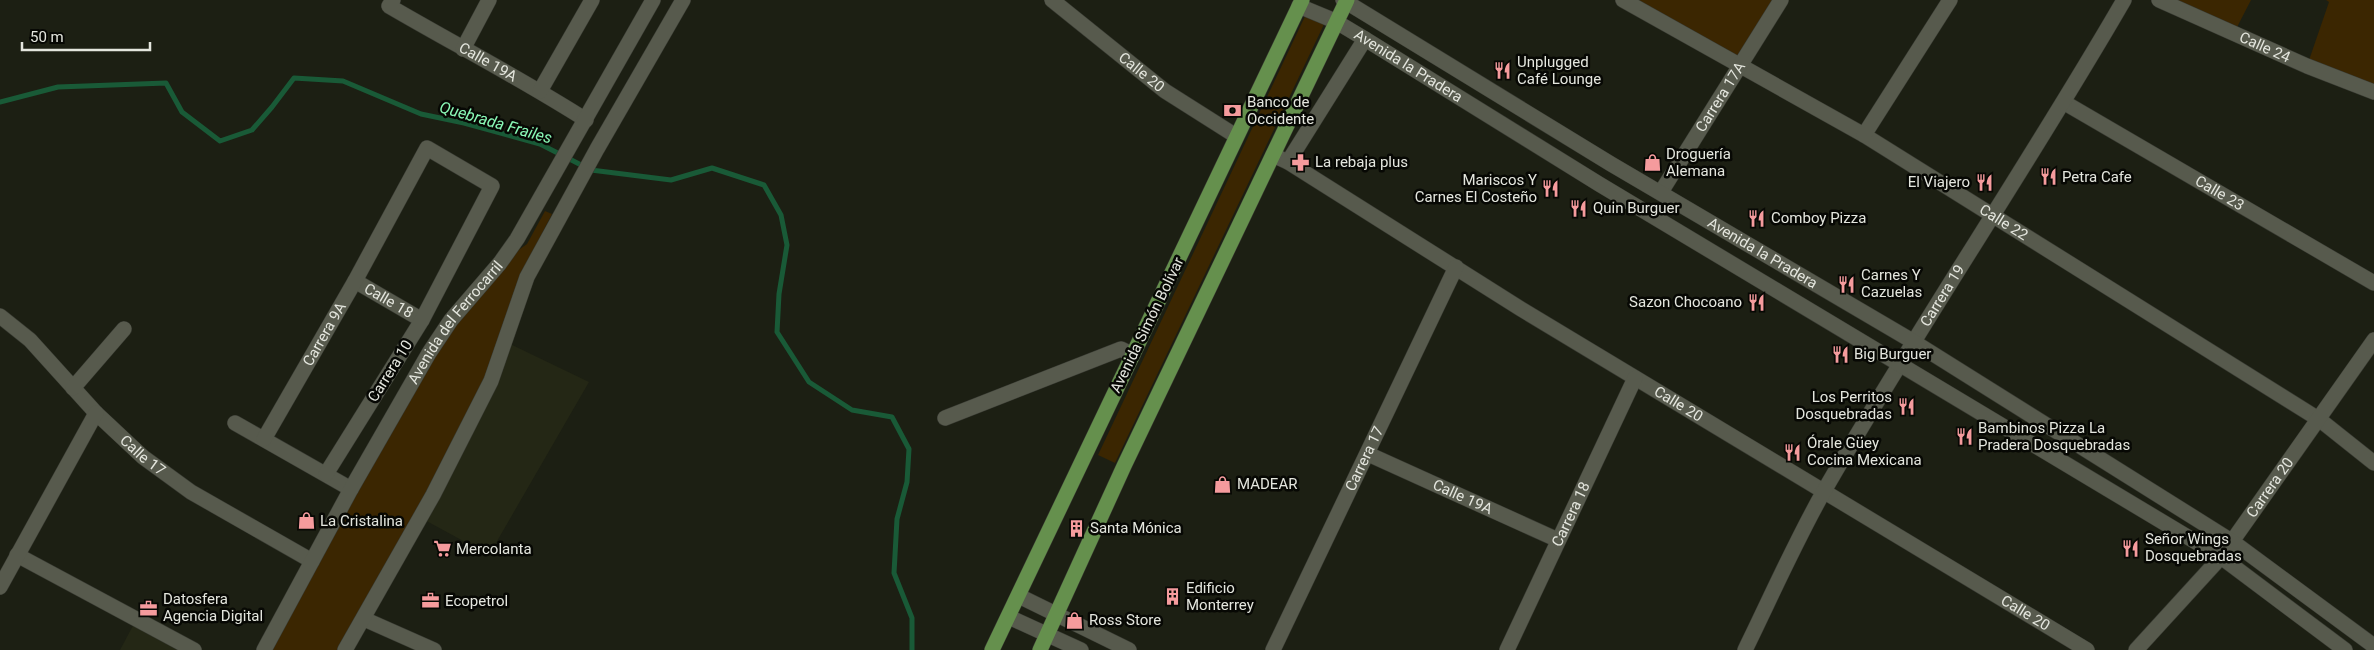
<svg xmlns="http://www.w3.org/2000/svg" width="2374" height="650" font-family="Roboto,sans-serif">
<rect width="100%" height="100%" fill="#1c1f13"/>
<path fill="#242715" d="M 504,341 L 589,382 L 489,555 L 421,518 Z
M 136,620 L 193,650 L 120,650 Z"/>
<path fill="#3b2601" d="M 1623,0 L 1781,0 L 1741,68 Z
M 2159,0 L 2251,0 L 2233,35 Z
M 2326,0 L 2374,0 L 2374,92 L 2307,66 L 2329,2 Z
M 1308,10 L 1327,18 L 1115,463 L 1098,455 Z
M 545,211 L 552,214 L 534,249 L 527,277 L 504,341 L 345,650 L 264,650 L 429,353 L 500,263 L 527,244 Z"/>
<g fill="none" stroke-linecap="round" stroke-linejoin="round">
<path stroke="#195a37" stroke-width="5" d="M 0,102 L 58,87 L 166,83 L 182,112 L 220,141 L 252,130 L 272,107 L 294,78 L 343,81 L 421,114 L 464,123 L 540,144 L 591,170 L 671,180 L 712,168 L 764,185 L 781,215 L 787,245 L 779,294 L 777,332 L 809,382 L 852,410 L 892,417 L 909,449 L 907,482 L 897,519 L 894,573 L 912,618 L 912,650"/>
<defs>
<g id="street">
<path id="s1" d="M 393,0 L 389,6 C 454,44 522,79 586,120"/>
<path id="s2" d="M 1052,0 L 1165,91 L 1236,136"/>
<path id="s3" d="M 1623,0 L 1864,135 L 2320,420 L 2374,463"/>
<path id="s4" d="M 2159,0 L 2307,66 L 2374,92"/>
<path d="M 463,49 L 489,0"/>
<path d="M 540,91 L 592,0"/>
<path id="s5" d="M 2065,103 L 2374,283"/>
<path d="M 1864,135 L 1950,0"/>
<path id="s6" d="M 1273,155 L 1288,162 L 1521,309 L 2087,650"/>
<path d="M 1288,162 L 1365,39"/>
<path id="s7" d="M 1661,192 L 1781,0"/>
<path id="s8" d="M 355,281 L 422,320"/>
<path id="s9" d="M 0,316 L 30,340 L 96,413 L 143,457 L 191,492 L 312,561"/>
<path d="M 73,388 L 124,329"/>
<path d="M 945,418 L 1121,349 L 1133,355"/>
<path d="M 235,423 L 351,489"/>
<path id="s10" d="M 264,439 L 355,281 L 427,148 L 492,186 L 422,320 L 326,474"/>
<path id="s11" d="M 1368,454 L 1558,540"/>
<path d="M 17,555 L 194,650"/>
<path d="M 0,587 L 96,413"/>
<path d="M 364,619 L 434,650"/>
<path id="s12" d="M 1273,650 L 1456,267"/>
<path id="s13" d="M 1507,650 L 1635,378"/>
<path id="s14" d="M 1745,650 C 1771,597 1795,542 1824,491 C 1920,324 2028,166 2124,0"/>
<path id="s15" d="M 2136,650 L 2221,557 L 2374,340"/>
</g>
<g id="secondary">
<path id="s16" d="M 1343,0 L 1611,164 L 1914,342 L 2233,542 L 2374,646"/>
<path id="s17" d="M 1299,6 L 1335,21 L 1365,39 L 1599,184 L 2221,557 L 2345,650"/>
<path d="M 1019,596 L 1129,650"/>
<path d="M 1009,617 L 1081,650"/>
<path id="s18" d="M 264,650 L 351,489 L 429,353 L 451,320 L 500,263 L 517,239 L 653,0"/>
<path d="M 345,650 L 433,495 L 491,381 L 527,277 L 597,149 L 683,0"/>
</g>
<path id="primary" d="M 992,650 L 1302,0
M 1040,650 L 1124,466 L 1347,0"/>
</defs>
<use href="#street" stroke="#383a32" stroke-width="16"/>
<use href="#secondary" stroke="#383a32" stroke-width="16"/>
<use href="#primary" stroke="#383a32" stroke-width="16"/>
<use href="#street" stroke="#575a4d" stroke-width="15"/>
<use href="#secondary" stroke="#575a4d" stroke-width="15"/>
<use href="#primary" stroke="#65904d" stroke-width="15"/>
</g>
<defs>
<symbol id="restaurant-bare" viewBox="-9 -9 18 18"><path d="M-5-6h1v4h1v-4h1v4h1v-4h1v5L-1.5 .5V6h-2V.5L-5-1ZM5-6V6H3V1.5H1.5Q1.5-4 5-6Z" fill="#f59b9d" stroke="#070804" stroke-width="2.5" paint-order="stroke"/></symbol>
<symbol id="bank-bare" viewBox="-9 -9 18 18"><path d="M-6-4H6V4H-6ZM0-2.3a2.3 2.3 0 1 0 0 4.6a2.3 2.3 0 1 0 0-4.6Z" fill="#f59b9d" stroke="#070804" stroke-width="2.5" paint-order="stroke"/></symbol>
<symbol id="pharmacy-bare" viewBox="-9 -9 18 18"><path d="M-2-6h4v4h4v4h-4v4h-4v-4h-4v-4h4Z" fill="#f59b9d" stroke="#070804" stroke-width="2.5" paint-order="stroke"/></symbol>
<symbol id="shop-bare" viewBox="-9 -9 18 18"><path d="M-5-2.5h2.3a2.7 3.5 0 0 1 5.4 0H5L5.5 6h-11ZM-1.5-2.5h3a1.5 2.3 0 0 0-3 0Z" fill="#f59b9d" stroke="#070804" stroke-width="2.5" paint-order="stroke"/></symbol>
<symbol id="building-bare" viewBox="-9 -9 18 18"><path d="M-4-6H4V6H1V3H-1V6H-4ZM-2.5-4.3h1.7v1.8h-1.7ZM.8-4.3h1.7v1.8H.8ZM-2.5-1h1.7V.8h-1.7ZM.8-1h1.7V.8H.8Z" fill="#f59b9d" stroke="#070804" stroke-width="2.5" paint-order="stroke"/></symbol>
<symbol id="supermarket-bare" viewBox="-9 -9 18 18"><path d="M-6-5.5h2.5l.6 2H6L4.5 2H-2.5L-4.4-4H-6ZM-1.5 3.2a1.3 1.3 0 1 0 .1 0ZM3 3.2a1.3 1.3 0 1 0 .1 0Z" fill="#f59b9d" stroke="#070804" stroke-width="2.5" paint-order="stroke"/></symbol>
<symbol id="office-bare" viewBox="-9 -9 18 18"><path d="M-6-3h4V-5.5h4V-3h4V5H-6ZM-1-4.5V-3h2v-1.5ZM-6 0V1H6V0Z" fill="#f59b9d" stroke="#070804" stroke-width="2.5" paint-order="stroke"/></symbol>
</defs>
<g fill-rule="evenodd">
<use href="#restaurant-bare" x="1490" y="58" width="25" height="25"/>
<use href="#bank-bare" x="1220" y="98" width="25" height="25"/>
<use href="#pharmacy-bare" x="1288" y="150" width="25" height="25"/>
<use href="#shop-bare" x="1640" y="150" width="25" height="25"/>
<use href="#restaurant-bare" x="2036" y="164" width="25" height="25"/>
<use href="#restaurant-bare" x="1972" y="170" width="25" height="25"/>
<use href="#restaurant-bare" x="1538" y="176" width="25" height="25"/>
<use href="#restaurant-bare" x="1566" y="196" width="25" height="25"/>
<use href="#restaurant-bare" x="1744" y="206" width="25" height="25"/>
<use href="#restaurant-bare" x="1834" y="272" width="25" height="25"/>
<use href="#restaurant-bare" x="1744" y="290" width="25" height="25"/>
<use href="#restaurant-bare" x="1828" y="342" width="25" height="25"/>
<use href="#restaurant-bare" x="1894" y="394" width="25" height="25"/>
<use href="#restaurant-bare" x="1952" y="424" width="25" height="25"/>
<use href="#restaurant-bare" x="1780" y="440" width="25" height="25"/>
<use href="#shop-bare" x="1210" y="472" width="25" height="25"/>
<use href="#shop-bare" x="294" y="508" width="25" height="25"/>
<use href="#building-bare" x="1064" y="516" width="25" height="25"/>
<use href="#restaurant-bare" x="2118" y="536" width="25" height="25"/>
<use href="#supermarket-bare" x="430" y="536" width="25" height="25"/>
<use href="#building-bare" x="1160" y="584" width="25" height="25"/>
<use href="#office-bare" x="418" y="588" width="25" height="25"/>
<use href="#office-bare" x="136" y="596" width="25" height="25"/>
<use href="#shop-bare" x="1062" y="608" width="25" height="25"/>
</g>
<g text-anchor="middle" stroke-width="5" stroke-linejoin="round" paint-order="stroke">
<g font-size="15" fill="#e4e6de" stroke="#070804">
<text dy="5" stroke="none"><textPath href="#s4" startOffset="116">Calle 24</textPath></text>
<text dy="5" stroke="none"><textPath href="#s1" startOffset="121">Calle 19A</textPath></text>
<text dy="5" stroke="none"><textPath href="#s17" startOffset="125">Avenida la Pradera</textPath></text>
<text dy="5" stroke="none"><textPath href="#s2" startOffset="115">Calle 20</textPath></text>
<text dy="5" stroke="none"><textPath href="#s7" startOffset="112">Carrera 17A</textPath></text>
<text dy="5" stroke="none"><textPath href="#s5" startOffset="179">Calle 23</textPath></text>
<text dy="5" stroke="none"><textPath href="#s3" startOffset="441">Calle 22</textPath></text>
<text dy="5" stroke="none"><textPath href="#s16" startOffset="490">Avenida la Pradera</textPath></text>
<text dy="5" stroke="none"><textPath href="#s14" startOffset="406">Carrera 19</textPath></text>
<text dy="5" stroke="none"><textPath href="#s8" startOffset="39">Calle 18</textPath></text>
<text dy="5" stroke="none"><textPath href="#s18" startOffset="380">Avenida del Ferrocarril</textPath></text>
<text transform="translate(1147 325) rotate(-64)" y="5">Avenida Simón Bolívar</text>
<text dy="5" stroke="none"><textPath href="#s10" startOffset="121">Carrera 9A</textPath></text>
<text transform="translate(390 371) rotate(-58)" y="5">Carrera 10</text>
<text dy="5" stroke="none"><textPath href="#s6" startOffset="476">Calle 20</textPath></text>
<text dy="5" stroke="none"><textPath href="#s9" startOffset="200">Calle 17</textPath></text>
<text dy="5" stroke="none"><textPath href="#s12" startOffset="212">Carrera 17</textPath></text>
<text dy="5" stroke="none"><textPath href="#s15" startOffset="211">Carrera 20</textPath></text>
<text dy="5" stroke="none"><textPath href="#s11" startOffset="104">Calle 19A</textPath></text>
<text dy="5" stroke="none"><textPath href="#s13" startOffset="150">Carrera 18</textPath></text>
<text dy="5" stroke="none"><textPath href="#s6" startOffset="881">Calle 20</textPath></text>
</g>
<g font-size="15" fill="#e4e6de" stroke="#070804" text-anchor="start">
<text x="1517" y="67">Unplugged<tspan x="1517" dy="17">Café Lounge</tspan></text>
<text x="1247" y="107">Banco de<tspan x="1247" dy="17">Occidente</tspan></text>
<text x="1666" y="159">Droguería<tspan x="1666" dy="17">Alemana</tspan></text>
<text x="1315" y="167">La rebaja plus</text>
<text x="2062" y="182">Petra Cafe</text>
<text x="1537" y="185" text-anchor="end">Mariscos Y<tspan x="1537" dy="17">Carnes El Costeño</tspan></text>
<text x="1970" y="187" text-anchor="end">El Viajero</text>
<text x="1593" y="213">Quin Burguer</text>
<text x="1771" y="223">Comboy Pizza</text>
<text x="1861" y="280">Carnes Y<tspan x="1861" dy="17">Cazuelas</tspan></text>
<text x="1742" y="307" text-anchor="end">Sazon Chocoano</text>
<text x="1854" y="359">Big Burguer</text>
<text x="1892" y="402" text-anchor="end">Los Perritos<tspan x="1892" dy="17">Dosquebradas</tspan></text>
<text x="1978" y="433">Bambinos Pizza La<tspan x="1978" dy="17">Pradera Dosquebradas</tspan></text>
<text x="1807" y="448">Órale Güey<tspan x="1807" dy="17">Cocina Mexicana</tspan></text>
<text x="1237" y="489">MADEAR</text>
<text x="320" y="526">La Cristalina</text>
<text x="1090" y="533">Santa Mónica</text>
<text x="2145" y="544">Señor Wings<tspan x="2145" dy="17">Dosquebradas</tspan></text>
<text x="456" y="554">Mercolanta</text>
<text x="1186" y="593">Edificio<tspan x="1186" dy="17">Monterrey</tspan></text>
<text x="163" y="604">Datosfera<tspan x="163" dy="17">Agencia Digital</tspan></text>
<text x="445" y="606">Ecopetrol</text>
<text x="1089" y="625">Ross Store</text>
</g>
<g font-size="16" font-style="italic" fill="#8af9b7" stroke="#070804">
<text transform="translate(496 122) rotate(16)" y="6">Quebrada Frailes</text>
</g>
</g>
<path d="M22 42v8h128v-8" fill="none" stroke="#e4e6de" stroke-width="2.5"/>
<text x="30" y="42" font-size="15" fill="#e4e6de" stroke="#070804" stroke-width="4" paint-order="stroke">50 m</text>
</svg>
